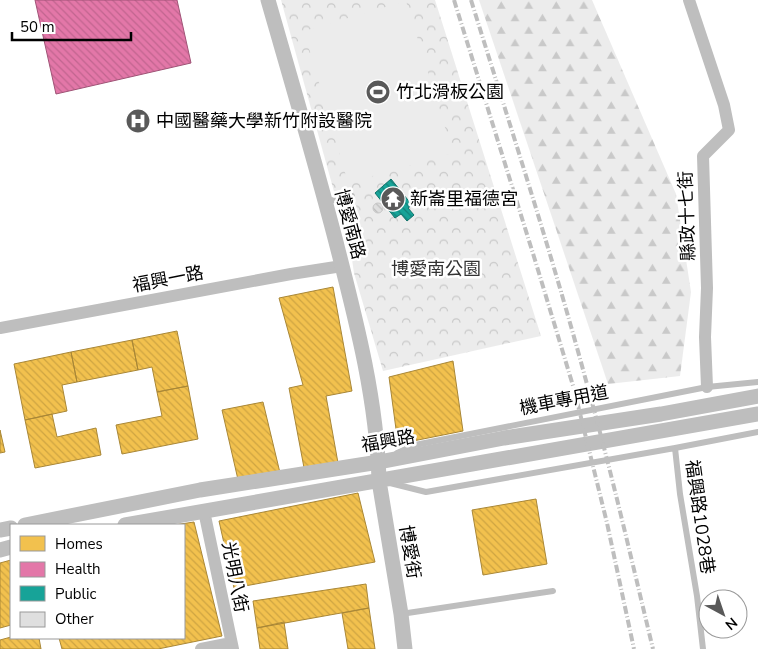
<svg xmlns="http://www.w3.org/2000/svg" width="758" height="649" font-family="'Nunito Sans','Noto Sans TC',sans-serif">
<defs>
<pattern id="forest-firs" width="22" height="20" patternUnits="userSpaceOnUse" patternTransform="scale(1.25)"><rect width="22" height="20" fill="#ececec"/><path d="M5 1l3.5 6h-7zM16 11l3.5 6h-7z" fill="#c9c9c9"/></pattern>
<pattern id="park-crowns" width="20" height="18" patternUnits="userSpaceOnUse" patternTransform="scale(1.25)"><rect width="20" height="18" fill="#ececec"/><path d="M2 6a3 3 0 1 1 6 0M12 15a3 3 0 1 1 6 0" fill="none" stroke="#c9c9c9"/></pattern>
<pattern id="homes-back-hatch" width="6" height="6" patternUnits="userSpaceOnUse" patternTransform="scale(1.25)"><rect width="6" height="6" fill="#f2c14e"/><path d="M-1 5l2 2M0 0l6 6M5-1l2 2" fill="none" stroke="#cea442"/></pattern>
<pattern id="health-back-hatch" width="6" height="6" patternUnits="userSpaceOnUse" patternTransform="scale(1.25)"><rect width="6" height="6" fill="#e377a8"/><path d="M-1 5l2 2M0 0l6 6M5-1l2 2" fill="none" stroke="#c1658f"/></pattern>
<pattern id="public-back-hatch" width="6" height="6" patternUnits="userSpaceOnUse" patternTransform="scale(1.25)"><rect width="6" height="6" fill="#17a398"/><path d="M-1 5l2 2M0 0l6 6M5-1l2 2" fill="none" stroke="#12827a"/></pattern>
<pattern id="building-back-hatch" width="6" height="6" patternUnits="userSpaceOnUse" patternTransform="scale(1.25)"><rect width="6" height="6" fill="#dfdfdf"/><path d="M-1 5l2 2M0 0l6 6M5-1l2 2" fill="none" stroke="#bebebe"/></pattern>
</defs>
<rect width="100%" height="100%" fill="#fff"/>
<path fill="url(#forest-firs)" d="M 479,0 L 592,0 L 676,194 L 691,292 L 680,376 L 608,384 Z"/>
<path fill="url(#park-crowns)" d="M 281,0 L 435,0 L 541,336 L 383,371 L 354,273 L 351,253 Z"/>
<path fill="#ececec" d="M 406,1 L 453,153 L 348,183 L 304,31 Z"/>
<path fill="url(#homes-back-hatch)" stroke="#a98737" d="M 333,287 L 352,391 L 326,396 L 338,463 L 305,473 L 289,388 L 303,385 L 279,298 Z
M 177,331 L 188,386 L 157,392 L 152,367 L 138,370 L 132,340 Z
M 132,340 L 138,370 L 77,382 L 71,352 Z
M 71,352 L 77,382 L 62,385 L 67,411 L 25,420 L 14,364 Z
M 453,361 L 463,431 L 398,444 L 389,377 Z
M 188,386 L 198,439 L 122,454 L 116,425 L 162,416 L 157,392 Z
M 263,402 L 281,477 L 239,484 L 222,410 Z
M 52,414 L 57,437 L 96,428 L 101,455 L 35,468 L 25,420 Z
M 0,430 L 5,452 L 0,453 Z
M 358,493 L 375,562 L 234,588 L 219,521 Z
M 536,499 L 547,564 L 483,575 L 472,510 Z
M 194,522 L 222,636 L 158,649 L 62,649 L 59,638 L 184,638 L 184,525 L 174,525 Z
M 11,560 L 11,625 L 0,628 L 0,563 Z
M 366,584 L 369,608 L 257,628 L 253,601 Z
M 369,608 L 375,649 L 348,649 L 342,613 Z
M 284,622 L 288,649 L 260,649 L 257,628 Z
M 11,637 L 39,638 L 41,649 L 0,649 L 0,640 Z"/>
<path fill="url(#health-back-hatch)" stroke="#9f5376" d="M 35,0 L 177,0 L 191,63 L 56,94 Z"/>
<path fill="url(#public-back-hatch)" stroke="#10726a" d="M 391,179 L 412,205 L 408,208 L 414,215 L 407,221 L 401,214 L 395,218 L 375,193 Z"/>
<path fill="url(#building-back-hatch)" stroke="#c7c7c7" d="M373 208a5 5 0 1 1 10 0a5 5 0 1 1-10 0Z"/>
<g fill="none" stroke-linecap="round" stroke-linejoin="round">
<path stroke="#bebebe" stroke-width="6" d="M 325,202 L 352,196
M 675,448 L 680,494 L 697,596 L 703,649
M 397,453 L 415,445 L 707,387 L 758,382
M 390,483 L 426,492 L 675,448 L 758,432
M 401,614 L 553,591"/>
<path stroke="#bebebe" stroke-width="12" d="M 689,0 L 724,105 L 729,130 L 703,156 L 707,288 L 705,337 L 707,387
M 0,328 L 291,274 L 342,266
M 204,511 L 233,649
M 201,649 L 231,643"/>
<path stroke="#bebebe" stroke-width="15" d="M 268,0 C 291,80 315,161 336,242 C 356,320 377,400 379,481 L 401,614 L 405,649
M 25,525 L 200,490 L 379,462 L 504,438 L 661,414 L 758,396
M 125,525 L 758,414
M 0,530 L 11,528
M 0,550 L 11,547"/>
<path stroke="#bebebe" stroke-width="4" stroke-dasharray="8 2.5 1 2.5" stroke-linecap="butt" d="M 454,0 L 535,260 L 574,389 L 607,523 L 634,649
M 471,0 C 511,129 553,257 588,388 C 612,474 632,562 653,649"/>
</g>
<defs>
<symbol id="stadium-disc" viewBox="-11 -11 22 22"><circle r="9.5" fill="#595959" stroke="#fff"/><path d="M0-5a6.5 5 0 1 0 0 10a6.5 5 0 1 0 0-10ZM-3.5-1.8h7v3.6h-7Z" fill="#fff"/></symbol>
<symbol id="hospital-disc" viewBox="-11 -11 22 22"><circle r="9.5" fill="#595959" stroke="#fff"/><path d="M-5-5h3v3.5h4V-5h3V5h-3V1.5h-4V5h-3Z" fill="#fff"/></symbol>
<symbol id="temple-disc" viewBox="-11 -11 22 22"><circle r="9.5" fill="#595959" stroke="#fff"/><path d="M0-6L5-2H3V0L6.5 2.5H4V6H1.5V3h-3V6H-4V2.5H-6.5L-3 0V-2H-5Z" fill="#fff"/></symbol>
</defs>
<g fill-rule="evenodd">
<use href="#stadium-disc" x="364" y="78" width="28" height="28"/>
<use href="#hospital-disc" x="124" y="107" width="28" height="28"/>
<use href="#temple-disc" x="379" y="185" width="28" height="28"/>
</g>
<g text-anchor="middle" stroke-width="5" stroke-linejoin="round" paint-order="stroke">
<g font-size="18" fill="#000" stroke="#fff" text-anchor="start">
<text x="396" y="98">竹北滑板公園</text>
<text x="156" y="127">中國醫藥大學新竹附設醫院</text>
<text x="410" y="205">新崙里福德宮</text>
</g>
<g font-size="18" fill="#000" stroke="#fff">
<text transform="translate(687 216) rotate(-92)" y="6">縣政十七街</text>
<text transform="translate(350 224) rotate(75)" y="6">博愛南路</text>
<text transform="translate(168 279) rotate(-11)" y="6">福興一路</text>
<text transform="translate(564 400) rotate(-11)" y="6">機車專用道</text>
<text transform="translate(388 441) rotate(-10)" y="6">福興路</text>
<text transform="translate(700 517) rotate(82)" y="6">福興路1028巷</text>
<text transform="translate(410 552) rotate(81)" y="6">博愛街</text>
<text transform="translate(235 577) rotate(79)" y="6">光明八街</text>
</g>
<g font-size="18" fill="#333" stroke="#fff">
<text x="436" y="275">博愛南公園</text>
</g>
</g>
<rect x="10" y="524" width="175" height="115" fill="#ffffff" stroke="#999999"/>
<rect x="20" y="536" width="25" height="15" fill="#f2c14e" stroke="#999999"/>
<text x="55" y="549" font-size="15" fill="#000000">Homes</text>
<rect x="20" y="562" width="25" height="15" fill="#e377a8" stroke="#999999"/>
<text x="55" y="574" font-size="15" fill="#000000">Health</text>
<rect x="20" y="586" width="25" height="15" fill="#17a398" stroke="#999999"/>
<text x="55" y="599" font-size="15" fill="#000000">Public</text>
<rect x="20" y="612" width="25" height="15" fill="#dfdfdf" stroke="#999999"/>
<text x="55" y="624" font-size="15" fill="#000000">Other</text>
<g transform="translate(723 614) rotate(140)"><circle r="24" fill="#ffffff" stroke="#999999"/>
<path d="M0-4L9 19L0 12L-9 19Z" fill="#595959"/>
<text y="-8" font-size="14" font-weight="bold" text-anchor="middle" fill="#000000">N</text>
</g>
<path d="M12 32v8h119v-8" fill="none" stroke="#000000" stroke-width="2.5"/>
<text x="20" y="32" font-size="15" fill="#000000" stroke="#ffffff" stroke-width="4" paint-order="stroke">50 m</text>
</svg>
